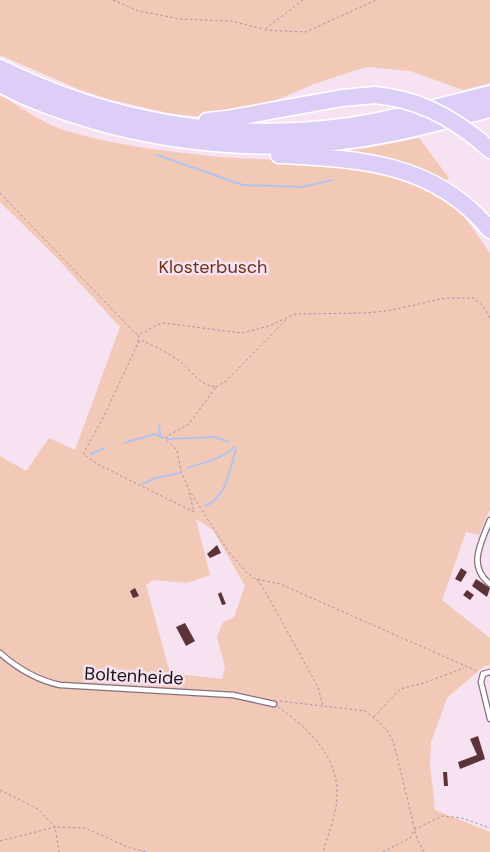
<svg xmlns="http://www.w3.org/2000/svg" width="490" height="852" font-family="'DM Sans',sans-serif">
<rect width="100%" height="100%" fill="#f7e2f2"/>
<path fill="#f2c8b6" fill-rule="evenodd" d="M 0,0 L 490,0 L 490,83 L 463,90 L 410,71 L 366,67 L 314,84 L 267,104 L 212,116 L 192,116 L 168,113 L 108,99 L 78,89 L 0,55 Z
M 0,95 C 19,106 45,125 67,131 C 109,144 157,150 201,155 C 286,165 376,152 451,203 C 461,209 482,242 490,253 L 490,509 L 479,535 L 466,532 L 442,600 L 490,638 L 490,665 L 484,666 L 447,698 L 431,742 L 430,765 L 435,810 L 490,832 L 490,852 L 0,852 L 0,456 L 26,471 L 49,438 L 75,450 L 120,327 L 55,256 L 0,202 ZM 196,519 L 213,530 L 245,586 L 234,617 L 223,622 L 217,637 L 225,667 L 222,679 L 170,673 L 146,585 L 153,580 L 187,583 L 210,575 Z
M 419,138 L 449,178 L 442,185 L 406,164 L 370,157 L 330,153 L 368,148 Z"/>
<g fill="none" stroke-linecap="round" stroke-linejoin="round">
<path stroke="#b2c4ed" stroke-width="2" d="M 157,155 L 243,185 L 302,187 L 332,180
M 159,425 L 160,435
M 167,439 L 216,437 L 228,442
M 124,443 L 155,434 L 163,438
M 91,454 L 104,448
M 188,468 C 205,461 220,461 234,447
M 142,484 L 156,478 L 180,473
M 205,506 C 228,496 229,470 236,449"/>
</g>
<path fill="#5d333a" d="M 217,545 L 221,553 L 210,558 L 207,554 Z
M 461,568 L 467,572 L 461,582 L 455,579 Z
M 476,579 L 490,588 L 487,597 L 472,586 Z
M 135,588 L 139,596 L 133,598 L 130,591 Z
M 467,590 L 474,595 L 470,600 L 463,595 Z
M 221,592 L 226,604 L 222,605 L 218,594 Z
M 185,623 L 195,641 L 186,646 L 176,627 Z
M 478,736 L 485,759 L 460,769 L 458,762 L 477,755 L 470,739 Z
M 443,772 L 447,772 L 448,786 L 444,786 Z"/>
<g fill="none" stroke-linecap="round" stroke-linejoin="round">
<defs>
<path id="lane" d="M 490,520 C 481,543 467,566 490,584
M 0,653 C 18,669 37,680 60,685 L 233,695 L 274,704
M 490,672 L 483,674 L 481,682 L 490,719"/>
<path id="highway" d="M 0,68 C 108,122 230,143 350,126 C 397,119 444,105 490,94
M 0,84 C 34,103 75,116 113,126 C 194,146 275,151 357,139 C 402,133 446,120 490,109
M 207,121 L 226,119 L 342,98 L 375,95
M 480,141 L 490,150
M 279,155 C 360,159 434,162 490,230"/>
</defs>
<use href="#lane" stroke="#84717f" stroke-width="7"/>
<use href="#highway" stroke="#fff" stroke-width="19"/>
<path stroke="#a595a2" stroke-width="1" stroke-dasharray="2.5 2.5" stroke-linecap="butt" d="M 113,0 L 139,11 L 180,19 L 231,21 L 263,29
M 303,0 L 264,30 L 306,32 L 376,0
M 0,193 L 136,334 C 146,334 153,325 163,323 L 242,333 L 269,326 L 295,314 L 365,313 L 387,311 L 446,298 L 474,298 L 483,306 L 490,318
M 139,335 L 138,343 L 102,420 L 83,454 L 97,464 L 194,512 L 189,492
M 138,343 L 141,340 C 154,346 171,354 182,363 C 193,373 200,385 216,387 L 189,424 L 166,437 L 166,440 L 177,450 L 181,471 L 189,490 L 228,551 L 247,573 L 256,579 L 280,584 L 477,671
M 216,387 L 226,381 L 288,318
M 257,579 L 266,593 L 318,687 L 323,706
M 280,701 L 365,711 L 380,723 L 389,733 L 394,744 L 417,839 L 424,852
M 278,707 C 307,727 337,755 337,792 C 338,811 328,834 323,852
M 374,717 L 400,689 L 424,683 L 464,668
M 0,790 L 38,809 L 55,827 L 85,828 L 130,848 L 146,852
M 0,841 L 55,827 L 59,852
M 383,852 L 410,838 L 415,829 L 442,816 L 462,818 L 490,828"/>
<use href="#lane" stroke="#fff" stroke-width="4.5"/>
<use href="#highway" stroke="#dccef7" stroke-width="16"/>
<defs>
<path id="highway-bridge" d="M 375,95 C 416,99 448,115 480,141"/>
</defs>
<use href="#highway-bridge" stroke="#fff" stroke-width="19" stroke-linecap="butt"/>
<use href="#highway-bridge" stroke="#dccef7" stroke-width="16"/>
</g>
<g text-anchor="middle" stroke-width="5" stroke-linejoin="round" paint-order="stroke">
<g font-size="18" fill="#6c3217" stroke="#f7e2f2">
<text x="213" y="273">Klosterbusch</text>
</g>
<g font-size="18" fill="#191218" stroke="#f7e2f2">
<text transform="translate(134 676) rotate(3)" y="6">Boltenheide</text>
</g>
</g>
</svg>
